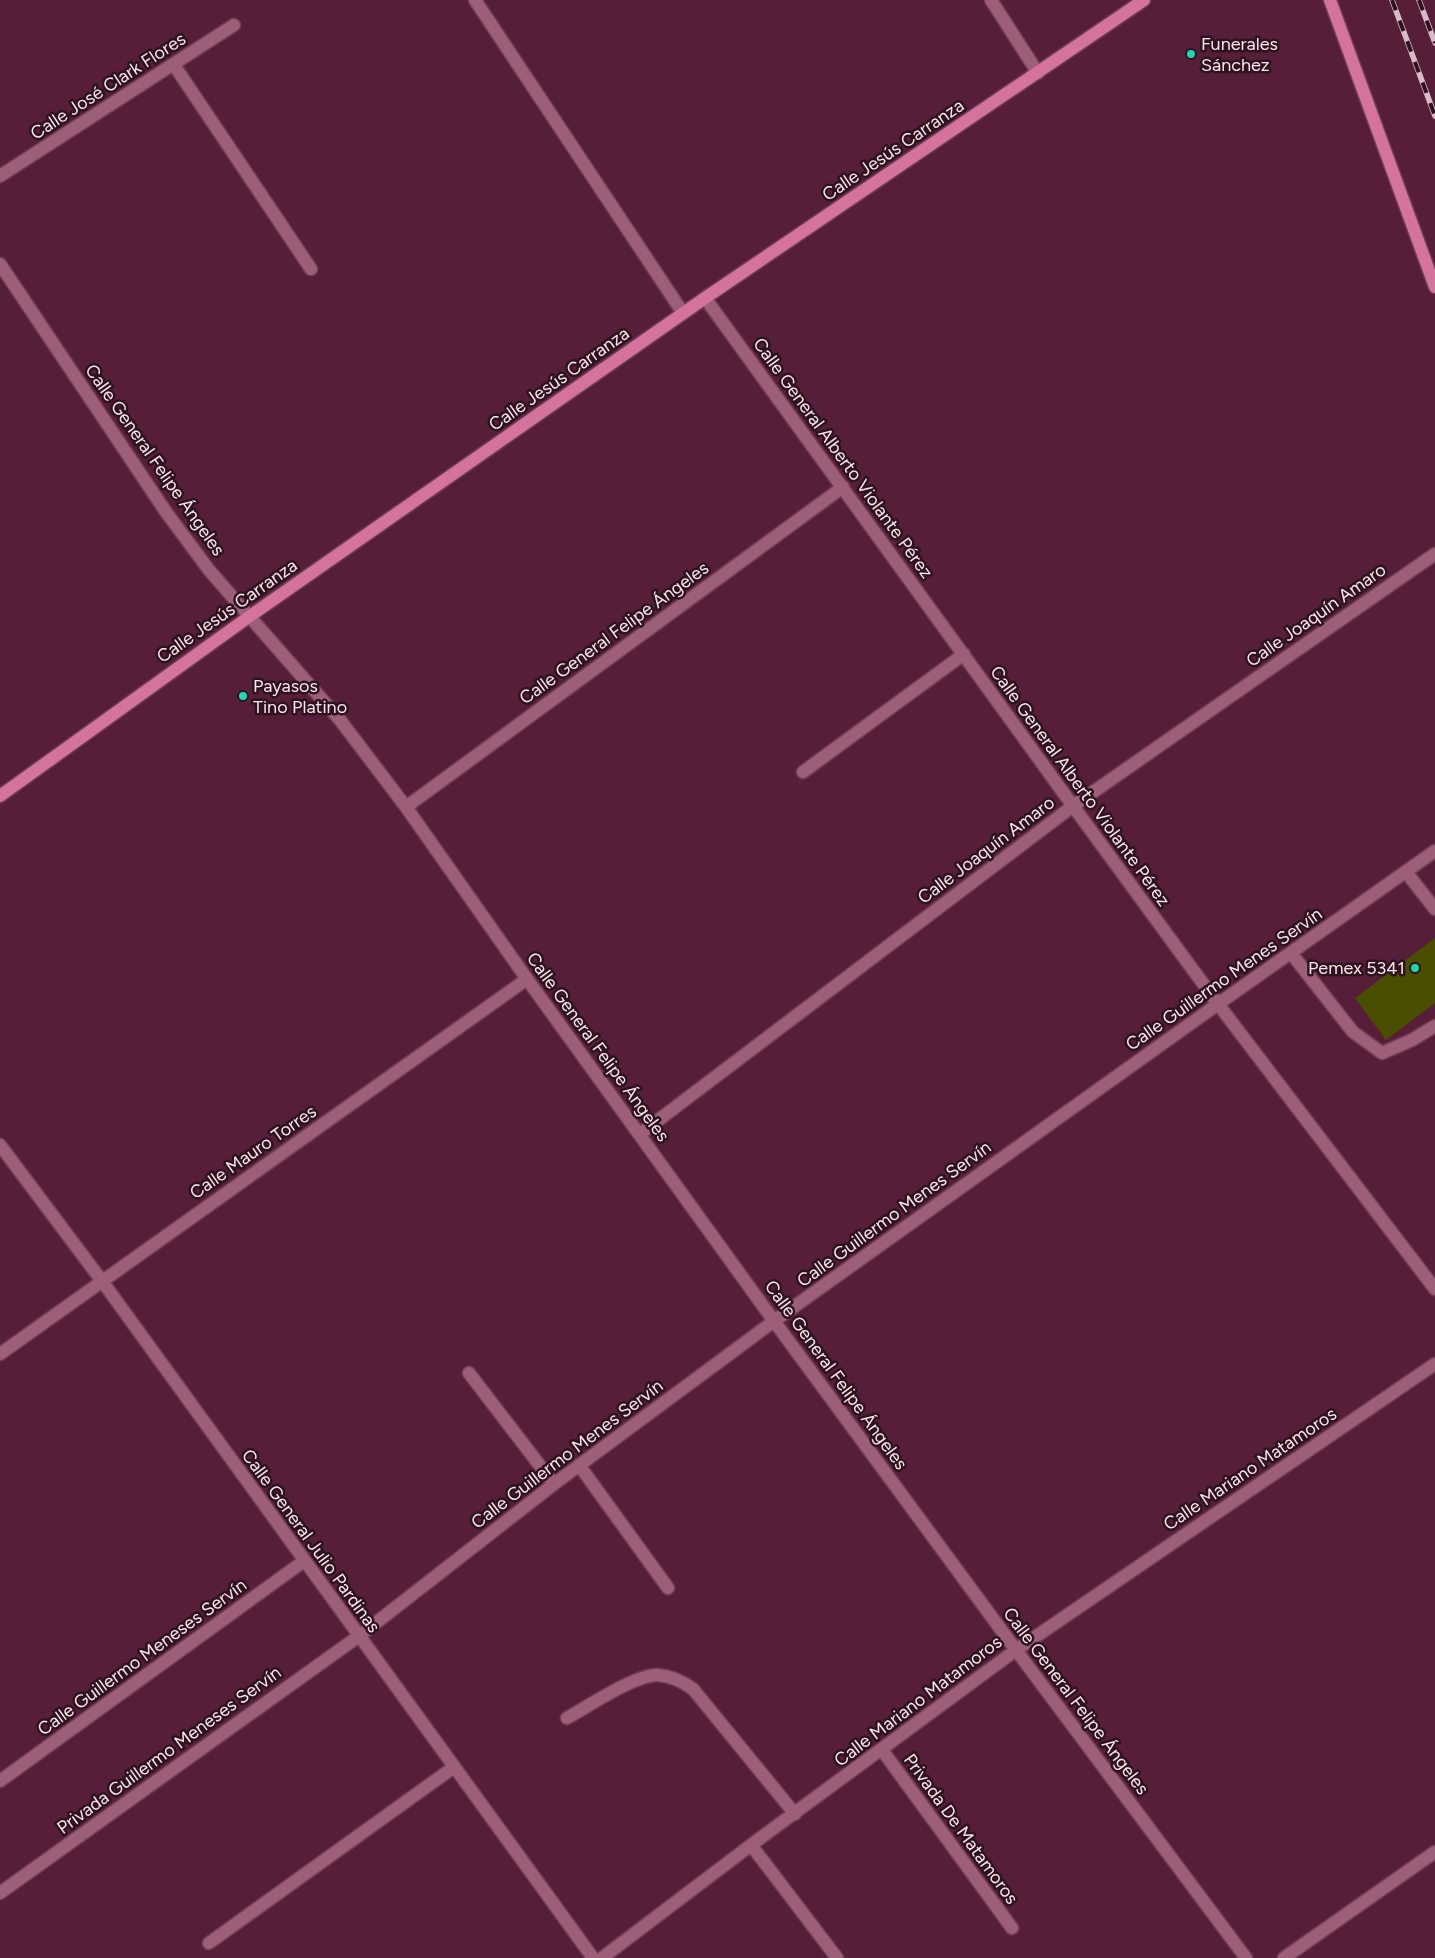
<svg xmlns="http://www.w3.org/2000/svg" width="1435" height="1958" font-family="Figtree,sans-serif">
<rect width="100%" height="100%" fill="#571e39"/>
<path fill="#494e00" d="M 1435,938 L 1435,1003 L 1386,1040 L 1355,998 Z"/>
<g fill="none" stroke-linecap="round" stroke-linejoin="round">
<defs>
<path id="service" d="M 1406,872 L 1435,909
M 1291,953 L 1353,1032 L 1382,1053 L 1412,1040 L 1435,1026
M 567,1718 C 587,1707 636,1674 658,1675 C 672,1676 682,1681 693,1689 L 795,1814
M 0,1781 L 304,1561
M 0,1893 L 359,1636"/>
<path id="minor" d="M 475,0 L 683,313
M 991,0 L 1038,73
M 174,65 L 311,269
M 0,176 L 234,25
M 0,264 L 166,512 L 209,570 L 340,720 L 406,807 L 527,979 L 774,1321 L 1016,1650 L 1246,1958
M 705,298 L 1073,806 L 1218,1004 L 1435,1289
M 803,772 L 964,654
M 406,807 L 843,487
M 640,1134 L 1073,806 L 1435,554
M 0,1145 L 102,1281 L 593,1958
M 0,1354 L 527,979
M 469,1373 L 554,1484
M 579,1465 L 668,1588
M 359,1636 L 554,1484 L 774,1321 L 1218,1004 L 1435,851
M 882,1750 L 1012,1928
M 751,1845 L 837,1958
M 209,1943 L 454,1767
M 602,1958 L 751,1845 L 1016,1650 L 1435,1364
M 1284,1958 L 1435,1852"/>
<path id="secondary" d="M 1330,0 L 1435,287
M 0,796 L 250,616 L 705,298 L 1144,0"/>
</defs>
<use href="#service" stroke="#713e56" stroke-width="15"/>
<use href="#minor" stroke="#713e56" stroke-width="15"/>
<use href="#secondary" stroke="#713e56" stroke-width="15"/>
<use href="#service" stroke="#9c5e78" stroke-width="12"/>
<use href="#minor" stroke="#9c5e78" stroke-width="12"/>
<use href="#secondary" stroke="#d4739d" stroke-width="12"/>
<defs>
<path id="rail" d="M 1392,0 L 1435,116
M 1419,0 L 1435,43"/>
</defs>
<use href="#rail" stroke="#d9bbc7" stroke-width="5.5"/>
<use href="#rail" stroke="#2d131f" stroke-width="4" stroke-dasharray="11" stroke-linecap="butt"/>
</g>
<g fill="#22d5af" stroke="#2d131f" stroke-width="2">
<circle cx="1191" cy="54" r="5"/>
<circle cx="243" cy="696" r="5"/>
<circle cx="1415" cy="968" r="5"/>
</g>
<g text-anchor="middle" stroke-width="5" stroke-linejoin="round" paint-order="stroke">
<g font-size="18" fill="#fbe4ec" stroke="#2d131f" text-anchor="start">
<text x="1201" y="50">Funerales<tspan x="1201" dy="21">Sánchez</tspan></text>
<text x="253" y="692">Payasos<tspan x="253" dy="21">Tino Platino</tspan></text>
<text x="1405" y="974" text-anchor="end">Pemex 5341</text>
</g>
<g font-size="18" fill="#fbe4ec" stroke="#2d131f">
<text transform="translate(108 86) rotate(-33)" y="6">Calle José Clark Flores</text>
<text transform="translate(893 150) rotate(-34)" y="6">Calle Jesús Carranza</text>
<text transform="translate(559 379) rotate(-35)" y="6">Calle Jesús Carranza</text>
<text transform="translate(843 458) rotate(54)" y="6">Calle General Alberto Violante Pérez</text>
<text transform="translate(155 460) rotate(55)" y="6">Calle General Felipe Ángeles</text>
<text transform="translate(227 611) rotate(-35)" y="6">Calle Jesús Carranza</text>
<text transform="translate(1316 615) rotate(-35)" y="6">Calle Joaquín Amaro</text>
<text transform="translate(614 633) rotate(-36)" y="6">Calle General Felipe Ángeles</text>
<text transform="translate(1080 786) rotate(54)" y="6">Calle General Alberto Violante Pérez</text>
<text transform="translate(986 850) rotate(-37)" y="6">Calle Joaquín Amaro</text>
<text transform="translate(1224 979) rotate(-35)" y="6">Calle Guillermo Menes Servín</text>
<text transform="translate(598 1047) rotate(54)" y="6">Calle General Felipe Ángeles</text>
<text transform="translate(253 1152) rotate(-35)" y="6">Calle Mauro Torres</text>
<text transform="translate(894 1214) rotate(-36)" y="6">Calle Guillermo Menes Servín</text>
<text transform="translate(836 1375) rotate(54)" y="6">Calle General Felipe Ángeles</text>
<text transform="translate(567 1454) rotate(-37)" y="6">Calle Guillermo Menes Servín</text>
<text transform="translate(1250 1469) rotate(-34)" y="6">Calle Mariano Matamoros</text>
<text transform="translate(311 1541) rotate(54)" y="6">Calle General Julio Pardinas</text>
<text transform="translate(142 1657) rotate(-36)" y="6">Calle Guillermo Meneses Servín</text>
<text transform="translate(918 1701) rotate(-37)" y="6">Calle Mariano Matamoros</text>
<text transform="translate(1076 1701) rotate(53)" y="6">Calle General Felipe Ángeles</text>
<text transform="translate(169 1750) rotate(-36)" y="6">Privada Guillermo Meneses Servín</text>
<text transform="translate(961 1829) rotate(54)" y="6">Privada De Matamoros</text>
</g>
</g>
</svg>
